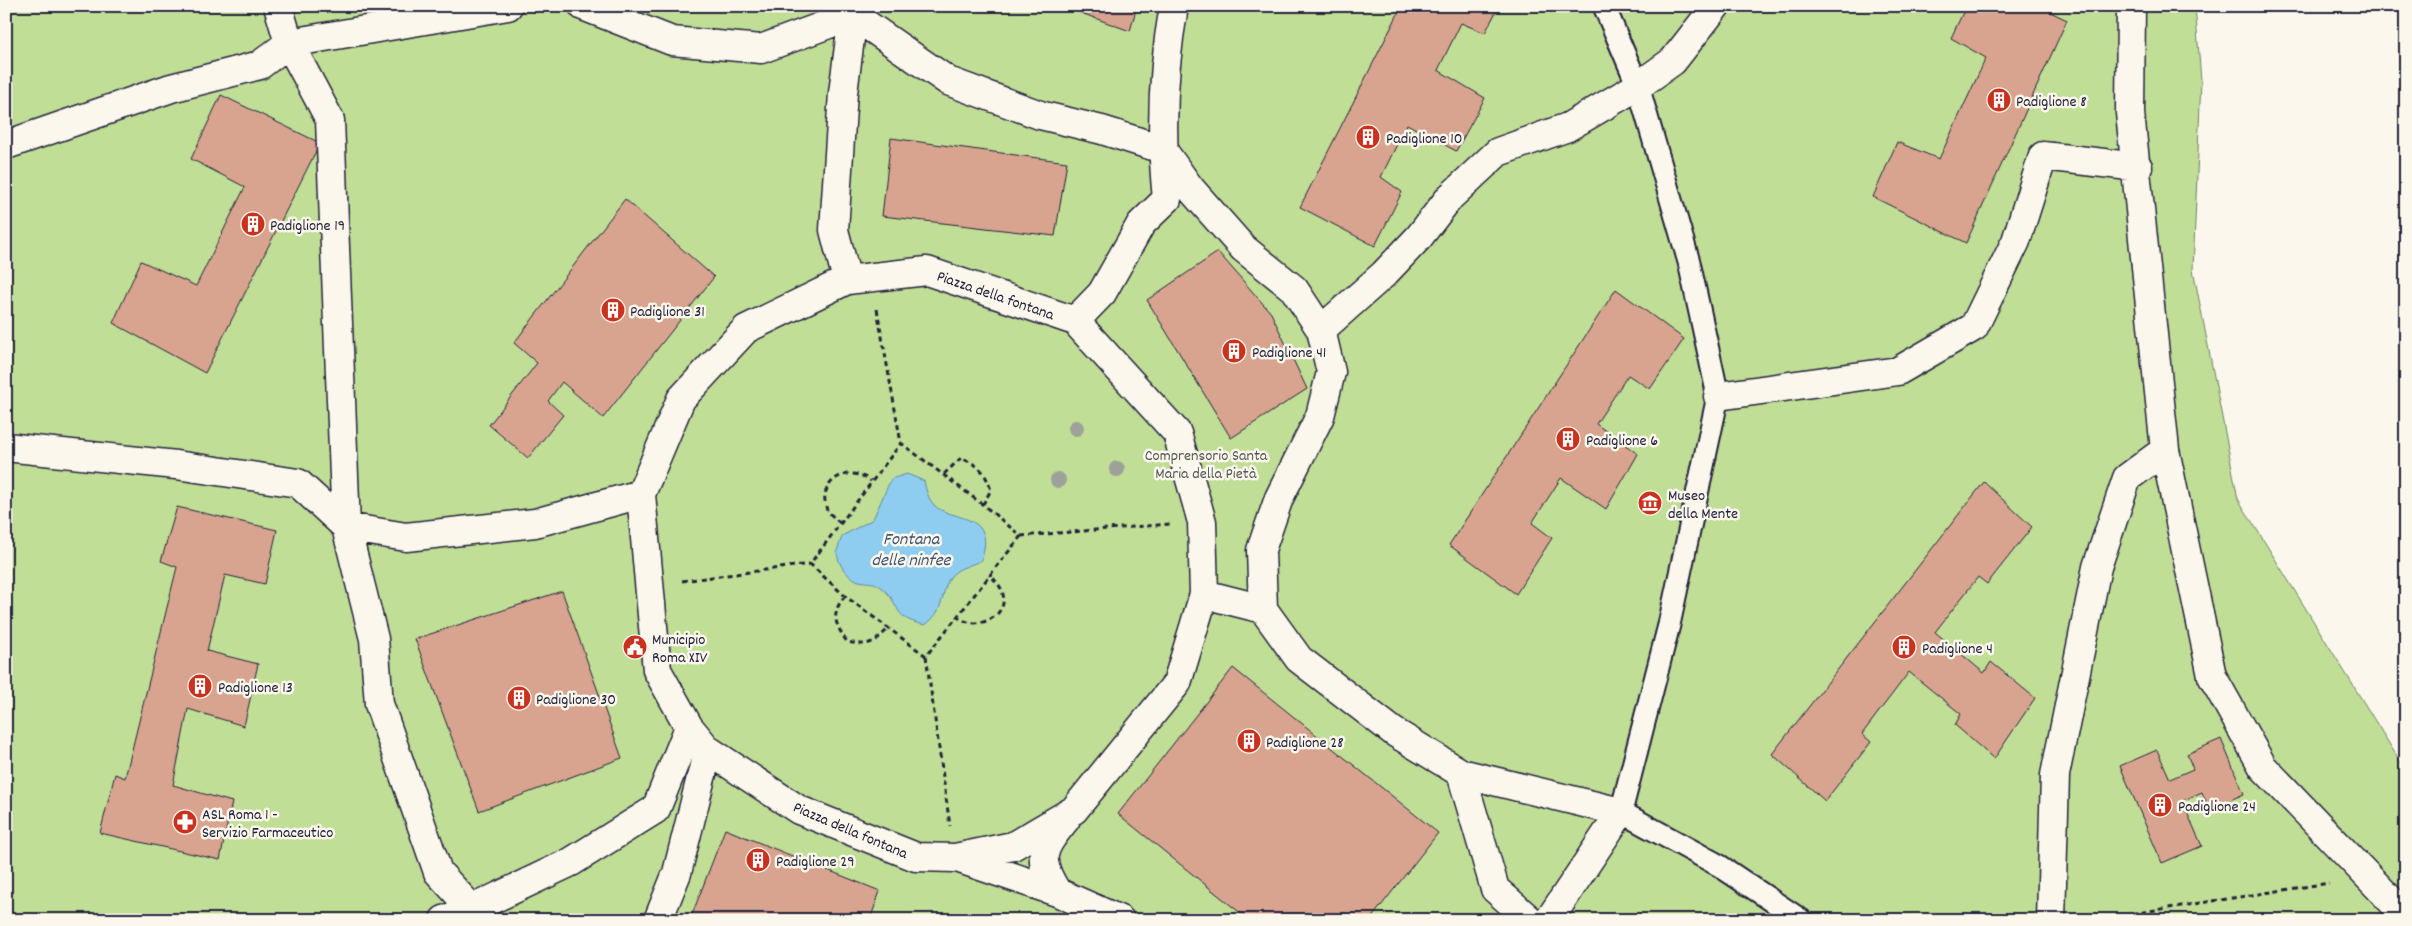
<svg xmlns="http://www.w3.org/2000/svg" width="2412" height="926" font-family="Dekko,sans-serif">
<rect width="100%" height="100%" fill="#fbf7ec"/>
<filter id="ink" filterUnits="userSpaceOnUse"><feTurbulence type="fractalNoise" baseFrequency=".02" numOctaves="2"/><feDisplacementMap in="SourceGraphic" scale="10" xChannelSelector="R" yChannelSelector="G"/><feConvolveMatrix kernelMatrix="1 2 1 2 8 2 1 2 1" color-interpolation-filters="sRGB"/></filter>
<g filter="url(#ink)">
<path fill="#c0de96" stroke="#718068" d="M 6,6 L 2195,6 L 2201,80 L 2193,269 L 2238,499 L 2406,771 L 2406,920 L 6,920 Z"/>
<path fill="#8ecdef" stroke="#6389a7" d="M 907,474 L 924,481 C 926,490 928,499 935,506 C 949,518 979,515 984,536 C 986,543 983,553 982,560 C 973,565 960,567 953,574 C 939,588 948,609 925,625 C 890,618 903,605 881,587 C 874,581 867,583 859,581 C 847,578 837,563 837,551 C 838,547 841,541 842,536 L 873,519 L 891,479 Z"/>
<path fill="#d9a48f" stroke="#22223b" d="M 1062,6 L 1137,6 L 1130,31 Z
M 1402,6 L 1499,6 L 1485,33 L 1461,23 L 1438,70 L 1485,98 L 1456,151 L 1407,124 L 1381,177 L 1402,192 L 1375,246 L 1300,207 Z
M 1966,6 L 2038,6 L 2067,20 L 1966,243 L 1873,197 L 1897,142 L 1939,159 L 1986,58 L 1951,38 Z
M 221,95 L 320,143 L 205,373 L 113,323 L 141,261 L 196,286 L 245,187 L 191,159 Z
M 891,138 L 1067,162 L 1055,236 L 882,216 Z
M 625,199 L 714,277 L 603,418 L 562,382 L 548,401 L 563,415 L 528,458 L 489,425 L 537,363 L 514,343 Z
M 1218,252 L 1271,313 L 1307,389 L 1231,438 L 1147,300 Z
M 1616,289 L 1684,339 L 1650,389 L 1628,375 L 1596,424 L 1638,454 L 1606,509 L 1561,478 L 1532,523 L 1552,538 L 1516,594 L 1449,545 Z
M 1984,482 L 2032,527 L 1987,584 L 1978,577 L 1935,632 L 1984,673 L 1991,662 L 2035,698 L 1994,759 L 1955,725 L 1961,714 L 1909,672 L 1862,734 L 1871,742 L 1825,801 L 1772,754 Z
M 177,507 L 277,530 L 265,584 L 225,575 L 207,651 L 258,664 L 244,726 L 188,709 L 173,785 L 232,802 L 220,860 L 100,833 L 115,774 L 125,778 L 177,567 L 161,561 Z
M 562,591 L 622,758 L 479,811 L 415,639 Z
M 1233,668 L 1438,833 L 1370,920 L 1249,920 L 1118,814 Z
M 2221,739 L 2244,794 L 2209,809 L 2202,792 L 2182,801 L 2202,846 L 2162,863 L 2120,766 L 2157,750 L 2170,779 L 2193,769 L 2187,754 Z
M 725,829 L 880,891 L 870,920 L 690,920 Z"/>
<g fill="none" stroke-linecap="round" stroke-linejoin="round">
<defs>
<path id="lane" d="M 1604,6 L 1638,86 L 1689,262 L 1718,396 L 1669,625 L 1621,812 L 1720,866 L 1801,920"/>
<path id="street" d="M 278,6 L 289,43 L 330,120 L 346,527 L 374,639 L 379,704 L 438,872 L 472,909 L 485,920
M 583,6 L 672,41 L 761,49 L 853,15 L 843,93 L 834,230 L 847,280
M 850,6 L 853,15 L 948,81 L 1040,115 L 1102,130 L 1162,149 L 1190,188 L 1243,248 L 1294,289 L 1321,330 L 1331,372 L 1320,416 L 1279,498 L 1261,550 L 1263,609 L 1299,659 L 1394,732 L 1461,773 L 1495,889 L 1530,920
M 2131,6 L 2130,113 L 2165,450 L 2212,676 L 2263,767 L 2406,916
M 6,145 L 171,88 L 260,65 L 289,43 L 508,6
M 927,271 L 1075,321 L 1177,433 L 1202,522 L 1204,594 L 1177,683 L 1074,810 L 1013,846 L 955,858 L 916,857 L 799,810 L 708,750 L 689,727 L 657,670 L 641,494 L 681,399 L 746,329 L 847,280 Z
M 1075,321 L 1102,293 L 1141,224 L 1167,199 C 1160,133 1162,72 1174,6
M 1321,330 L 1384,274 L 1419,237 L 1450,197 L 1498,152 L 1568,127 L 1638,86 L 1673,61 L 1716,6
M 1718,396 L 1898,371 L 1974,327 L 2016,241 L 2043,156 L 2138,167
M 6,447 L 176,465 L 298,483 L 346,527 L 406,537 L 535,523 L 641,494
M 1204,594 L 1263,609
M 1461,773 L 1621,812 L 1549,920
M 957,858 L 1057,892 L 1120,920
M 1057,892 C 1035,857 1042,849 1066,819
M 444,920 L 472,909 L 571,862 L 656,809 L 689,727
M 658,920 L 677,873 L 708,750
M 2051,920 L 2055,775 L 2097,567 L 2127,478 L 2165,450"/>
</defs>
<use href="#lane" stroke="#22223b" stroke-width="25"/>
<use href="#street" stroke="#22223b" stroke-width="31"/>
<path stroke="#22223b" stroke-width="3" stroke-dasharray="5 4" stroke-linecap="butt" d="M 877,309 L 901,443 L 982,504 L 1021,536 L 926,656 L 845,596 L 810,564 L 901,443
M 944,474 L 961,458 C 980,466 984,470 991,490 L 983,504
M 840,523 L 827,511 C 826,506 824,499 825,494 C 831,472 855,469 871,481
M 1021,536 L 1170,524
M 682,581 L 810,564
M 845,596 C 830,614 835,624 847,642 C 869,646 872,645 888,629
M 956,616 C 984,638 1026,603 989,575
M 926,656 L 950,826
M 2130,920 L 2130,914 L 2329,883"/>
<use href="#lane" stroke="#fbf7ec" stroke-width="21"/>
<use href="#street" stroke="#fbf7ec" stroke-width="28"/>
</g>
<g fill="#9ea19a">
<circle cx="1076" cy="428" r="8"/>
<circle cx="1117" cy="469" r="8"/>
<circle cx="1058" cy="480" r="8"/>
</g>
</g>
<defs>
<symbol id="building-disc" viewBox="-11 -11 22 22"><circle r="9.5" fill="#c8321e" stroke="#fbf7ec"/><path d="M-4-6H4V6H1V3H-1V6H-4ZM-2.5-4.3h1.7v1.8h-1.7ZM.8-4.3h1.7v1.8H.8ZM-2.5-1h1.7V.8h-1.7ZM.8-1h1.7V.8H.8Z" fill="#fff"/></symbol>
<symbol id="museum-disc" viewBox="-11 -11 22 22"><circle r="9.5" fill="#c8321e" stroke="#fbf7ec"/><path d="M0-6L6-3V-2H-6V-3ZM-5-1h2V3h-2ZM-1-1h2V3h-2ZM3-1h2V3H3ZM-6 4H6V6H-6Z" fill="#fff"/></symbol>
<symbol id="civic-disc" viewBox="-11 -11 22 22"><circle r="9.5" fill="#c8321e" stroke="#fbf7ec"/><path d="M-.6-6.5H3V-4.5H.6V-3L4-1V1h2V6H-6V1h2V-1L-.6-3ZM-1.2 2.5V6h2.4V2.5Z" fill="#fff"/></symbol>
<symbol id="pharmacy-disc" viewBox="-11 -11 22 22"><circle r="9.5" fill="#c8321e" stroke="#fbf7ec"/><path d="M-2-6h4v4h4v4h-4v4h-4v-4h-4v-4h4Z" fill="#fff"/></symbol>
</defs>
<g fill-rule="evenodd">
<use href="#building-disc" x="1985" y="86" width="28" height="28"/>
<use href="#building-disc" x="1354" y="123" width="28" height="28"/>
<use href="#building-disc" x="239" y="210" width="28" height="28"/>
<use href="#building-disc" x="599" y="296" width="28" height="28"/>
<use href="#building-disc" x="1220" y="337" width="28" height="28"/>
<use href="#building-disc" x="1554" y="425" width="28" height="28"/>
<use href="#museum-disc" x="1636" y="489" width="28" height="28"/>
<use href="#civic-disc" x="621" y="633" width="28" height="28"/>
<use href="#building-disc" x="1890" y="633" width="28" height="28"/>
<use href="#building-disc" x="186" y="672" width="28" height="28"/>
<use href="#building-disc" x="505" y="684" width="28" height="28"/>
<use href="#building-disc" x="1235" y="727" width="28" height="28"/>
<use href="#building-disc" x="2146" y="791" width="28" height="28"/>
<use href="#pharmacy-disc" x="171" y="808" width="28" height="28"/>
<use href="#building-disc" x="744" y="846" width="28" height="28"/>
</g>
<g text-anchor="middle" stroke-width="5" stroke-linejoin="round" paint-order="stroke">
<g font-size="16" fill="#22223b" stroke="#fbf7ec" text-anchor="start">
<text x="2016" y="106">Padiglione 8</text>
<text x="1386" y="143">Padiglione 10</text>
<text x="270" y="230">Padiglione 19</text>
<text x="630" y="316">Padiglione 31</text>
<text x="1252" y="357">Padiglione 41</text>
<text x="1586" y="445">Padiglione 6</text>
<text x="1668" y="500">Museo<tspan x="1668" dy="18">della Mente</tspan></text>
<text x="652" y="644">Municipio<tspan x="652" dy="18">Roma XIV</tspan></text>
<text x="1922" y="653">Padiglione 4</text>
<text x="218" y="692">Padiglione 13</text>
<text x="536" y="704">Padiglione 30</text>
<text x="1266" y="747">Padiglione 28</text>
<text x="2178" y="811">Padiglione 24</text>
<text x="202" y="819">ASL Roma 1 -<tspan x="202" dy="18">Servizio Farmaceutico</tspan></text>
<text x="776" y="866">Padiglione 29</text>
</g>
<g font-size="16" fill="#22223b" stroke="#fbf7ec">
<text transform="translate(996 294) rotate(19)" y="6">Piazza della fontana</text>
<text transform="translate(851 829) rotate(23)" y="6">Piazza della fontana</text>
</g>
<g font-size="16" fill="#515a56" stroke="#fbf7ec">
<text x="1206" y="460">Comprensorio Santa<tspan x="1206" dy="18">Maria della Pietà</tspan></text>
</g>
<g font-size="18" font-style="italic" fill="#425571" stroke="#fbf7ec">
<text x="911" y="544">Fontana<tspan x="911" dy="21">delle ninfee</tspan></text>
</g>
</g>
<rect width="2412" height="926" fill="none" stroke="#fbf7ec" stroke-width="25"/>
<rect x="12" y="12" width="2387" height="901" fill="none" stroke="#22223b" stroke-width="2" filter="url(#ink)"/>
</svg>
